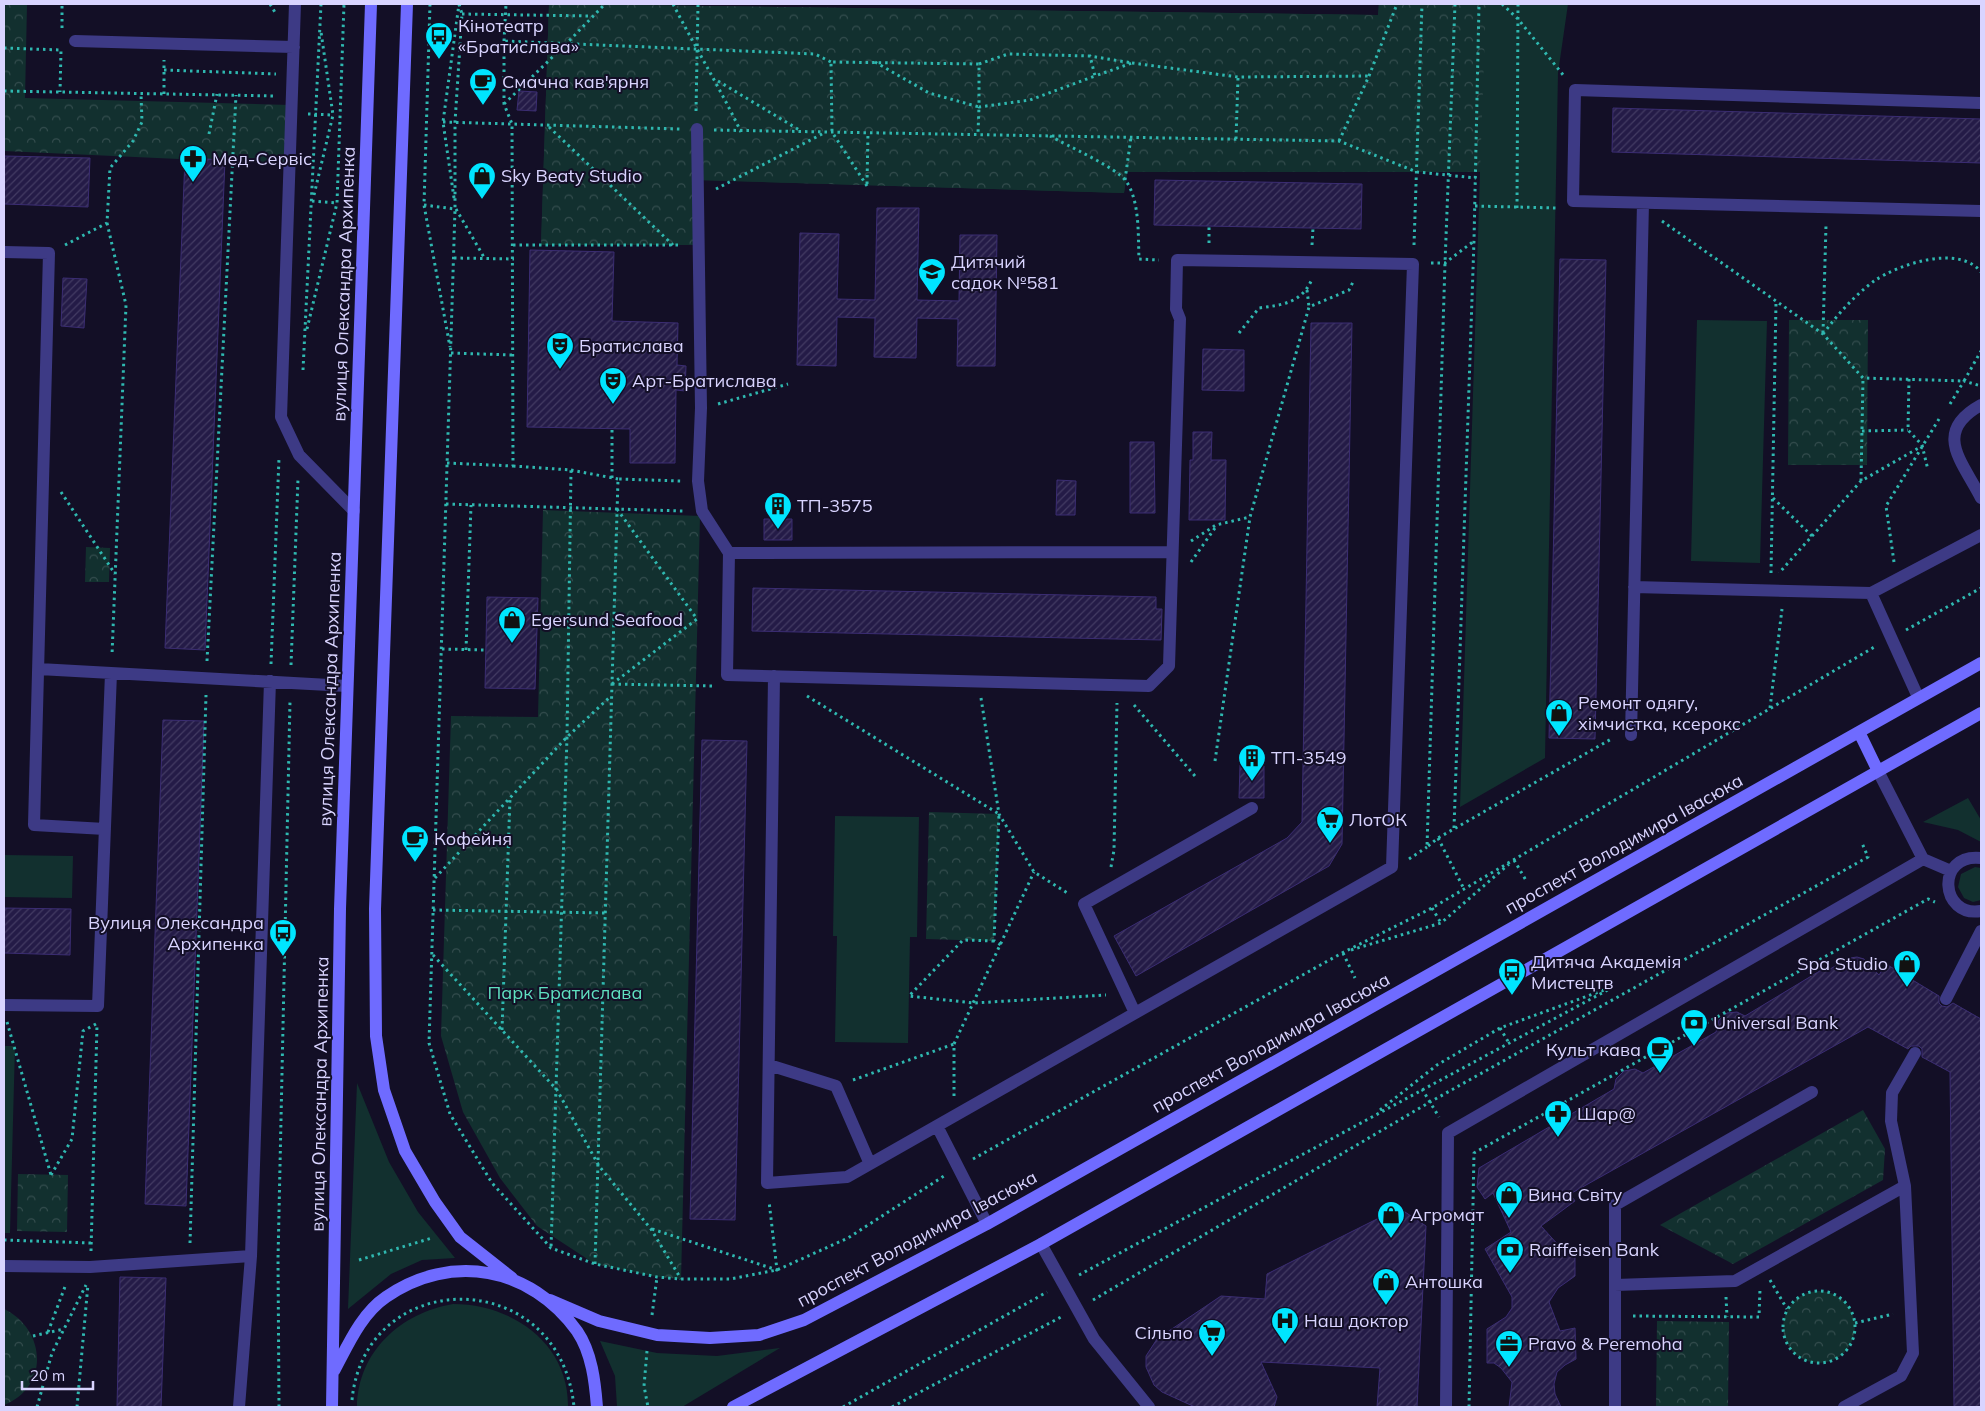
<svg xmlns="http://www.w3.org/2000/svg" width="1985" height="1411" font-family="Mulish,sans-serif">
<defs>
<pattern id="forest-crowns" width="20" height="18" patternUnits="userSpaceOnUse" patternTransform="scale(1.25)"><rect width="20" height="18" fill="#12302f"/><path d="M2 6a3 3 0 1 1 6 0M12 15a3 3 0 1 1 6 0" fill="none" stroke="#344d4e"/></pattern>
<pattern id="building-hatch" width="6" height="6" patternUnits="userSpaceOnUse" patternTransform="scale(1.25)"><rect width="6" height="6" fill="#241b47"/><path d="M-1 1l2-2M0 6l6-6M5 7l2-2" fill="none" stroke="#433b63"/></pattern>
</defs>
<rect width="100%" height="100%" fill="#130f26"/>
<path fill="#12302f" d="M 549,4 L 1378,15 L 1379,4 L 1568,4 L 1558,73 L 1545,758 L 1460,807 L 1480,172 L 1127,172 L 1124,193 L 698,180 L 541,245 Z
M 1697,320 L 1767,321 L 1760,563 L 1691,561 Z
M 1968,798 L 1981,820 L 1981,842 L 1958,830 L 1923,822 Z
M 835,816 L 919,817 L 917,937 L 910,937 L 908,1043 L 835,1042 L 837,936 L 833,936 Z
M 4,855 L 73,856 L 72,898 L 4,897 Z
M 1975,867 L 1981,868 L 1981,900 L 1973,902 L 1964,898 L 1958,887 L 1961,874 Z
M 4,1046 L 15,1046 L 10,1233 L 4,1233 Z
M 357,1083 L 389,1162 L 418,1212 L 455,1258 L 422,1260 L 391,1274 L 348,1309 Z
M 453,1304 C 512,1304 569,1343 568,1407 L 357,1407 C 358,1351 401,1313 453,1304 Z
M 600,1341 L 657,1353 L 717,1356 L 780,1348 L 682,1407 L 617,1407 L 615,1376 Z"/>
<path fill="url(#forest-crowns)" d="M 4,4 L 27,4 L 25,98 L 290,105 L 288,164 L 4,151 Z
M 549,4 L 1378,15 L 1379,4 L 1486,4 L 1480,172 L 1127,172 L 1124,193 L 698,180 L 700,245 L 541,245 Z
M 1789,320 L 1868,320 L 1867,465 L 1788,465 Z
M 543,510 L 700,516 L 681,1279 L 657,1277 L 595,1264 L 537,1226 L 500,1178 L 463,1112 L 441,1036 L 451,716 L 538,717 Z
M 86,547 L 110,548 L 109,582 L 85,582 Z
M 929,812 L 999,814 L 994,941 L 926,939 Z
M 1863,1110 L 1885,1149 L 1883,1180 L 1733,1264 L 1660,1225 Z
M 18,1174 L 68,1175 L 67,1232 L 17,1231 Z
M1783 1327a36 36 0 1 1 72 0a36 36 0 1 1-72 0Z
M 4,1309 C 46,1329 50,1387 4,1405 Z
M 1657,1321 L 1729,1322 L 1728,1407 L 1656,1407 Z"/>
<path fill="url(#building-hatch)" stroke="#3b2d73" d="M 519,91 L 537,92 L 536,111 L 517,110 Z
M 1613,108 L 1981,119 L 1981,163 L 1612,152 Z
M 4,156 L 90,158 L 88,207 L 4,204 Z
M 185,158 L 225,160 L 205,650 L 165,648 Z
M 1155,180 L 1362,184 L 1361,229 L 1154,225 Z
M 877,208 L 919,208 L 917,300 L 959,301 L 960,235 L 997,235 L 995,366 L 957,366 L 958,319 L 917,318 L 916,358 L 874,357 L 875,318 L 837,317 L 836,366 L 797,365 L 800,233 L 839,234 L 837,299 L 875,300 Z
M 530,250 L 614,252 L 612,321 L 678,323 L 677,365 L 686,366 L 685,391 L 676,390 L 675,463 L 630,463 L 630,429 L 527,427 Z
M 1560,259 L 1606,260 L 1595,739 L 1549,738 Z
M 63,278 L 87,279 L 84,328 L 61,326 Z
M 1311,323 L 1352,323 L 1342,844 L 1329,866 L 1136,976 L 1114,936 L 1287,838 L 1302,822 Z
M 1203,349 L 1244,350 L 1244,391 L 1202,390 Z
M 1193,432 L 1212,432 L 1211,460 L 1226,460 L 1225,520 L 1189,520 L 1190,460 L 1193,460 Z
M 1130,442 L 1154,442 L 1155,513 L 1130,513 Z
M 1057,480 L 1076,481 L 1075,515 L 1056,515 Z
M 764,519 L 792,519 L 792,540 L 764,540 Z
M 753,588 L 1156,597 L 1156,609 L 1162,609 L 1161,640 L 752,631 Z
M 487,597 L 538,598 L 535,689 L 485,688 Z
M 163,720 L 204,721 L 186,1206 L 145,1204 Z
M 702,740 L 747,741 L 735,1220 L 690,1219 Z
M 1240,765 L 1264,766 L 1264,798 L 1239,798 Z
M 4,908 L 71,909 L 70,955 L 4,953 Z
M 1857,957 L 1864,959 L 1879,975 L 1886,964 L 1939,996 L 1939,1003 L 1942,1006 L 1947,1007 L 1953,1003 L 1981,1019 L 1981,1407 L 1954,1407 L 1950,1072 L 1922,1057 L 1922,1049 L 1919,1046 L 1911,1046 L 1908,1049 L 1868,1027 L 1570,1194 L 1575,1201 L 1541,1226 L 1561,1248 L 1575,1247 L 1575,1276 L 1558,1288 L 1549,1302 L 1560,1331 L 1575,1328 L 1576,1359 L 1565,1365 L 1557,1372 L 1554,1384 L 1555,1394 L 1561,1407 L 1509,1407 L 1512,1382 L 1501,1368 L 1494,1363 L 1487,1363 L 1487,1329 L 1506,1317 L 1512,1308 L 1512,1297 L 1485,1249 L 1511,1232 L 1493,1193 L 1485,1199 L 1477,1187 L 1479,1168 L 1614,1089 L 1616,1079 L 1624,1071 L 1635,1069 L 1643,1073 L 1716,1032 L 1719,1020 L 1727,1013 L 1737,1012 L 1745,1016 L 1828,966 L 1830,969 L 1850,958 Z
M 1399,1208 L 1426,1226 L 1417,1407 L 1377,1407 L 1380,1368 L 1261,1362 L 1277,1397 L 1274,1407 L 1195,1407 L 1162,1392 L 1154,1385 L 1146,1367 L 1146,1356 L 1157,1339 L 1221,1296 L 1265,1299 L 1267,1274 Z
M 120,1277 L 166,1278 L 161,1407 L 117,1407 Z"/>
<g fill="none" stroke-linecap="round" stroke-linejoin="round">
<path stroke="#2fb8b0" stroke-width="3" stroke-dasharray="2.5 4" stroke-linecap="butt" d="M 270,4 L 276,14
M 430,4 L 424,205 L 450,347
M 459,4 L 462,14 L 455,122 L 455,209 L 429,1043 L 450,1114 L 492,1183 L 551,1248 L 595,1264 L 657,1277 L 681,1279 L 730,1279 L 777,1270 L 848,1238 L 944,1176
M 673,4 C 695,47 720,88 741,132
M 1455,4 L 1445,263 L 1427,847 L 1438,838 L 1613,738
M 1502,4 L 1518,19 L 1564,76
M 462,14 L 592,16
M 62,28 L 62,4
M 504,41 L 506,4
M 4,48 L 61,50 L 60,92
M 875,62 L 929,93 L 979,107 L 978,133
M 1132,63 L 1238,77 L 1369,76
M 979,64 L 1008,54 L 1090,56 L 1095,76 L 1132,63 L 1090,56
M 164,70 L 276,74
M 718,81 L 801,131
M 4,91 L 276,96
M 164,94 L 164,60
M 504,104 L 567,43 L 605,4
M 696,111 L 698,4
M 308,114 L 333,115
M 443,122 L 680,129
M 549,127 L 673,245
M 714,130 L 1339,141 L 1417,172 L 1476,178
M 209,134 L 217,94
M 1050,136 C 1066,145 1117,168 1126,181 C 1140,201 1138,236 1139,259 L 1159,260
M 1236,139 L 1238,77
M 1339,141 L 1369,76 L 1397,4
M 1125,180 L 1131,137
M 867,184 L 868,132
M 867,186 L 832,132 L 831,62 L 979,64 L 979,107 L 1030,100 L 1095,76
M 716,189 L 826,132
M 314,195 L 333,115 L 321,32
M 454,198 L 443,122 L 459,4 L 455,4
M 312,201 L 337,203
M 424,205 L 455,209
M 1475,206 L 1557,208
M 1517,208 L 1518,4
M 456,209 L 485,259
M 1662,221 L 1823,334 L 1863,378 L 1964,381 L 1981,351
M 107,223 L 126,305 L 112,655
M 1209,243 L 1209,226
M 65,245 L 107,223 L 110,168 L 133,141 L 142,122 L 141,94
M 513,245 L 682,245
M 1312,245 L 1313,228
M 1414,245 L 1422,4
M 454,258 L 514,259
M 1431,263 L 1445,263 L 1474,241
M 1307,290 L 1309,307
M 307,329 L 337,203 L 344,4
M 1239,333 L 1259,308 C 1282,305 1302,303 1312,279
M 1823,333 L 1826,225
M 1823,334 C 1838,314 1854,296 1874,281 C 1899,264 1959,244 1981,272
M 451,353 L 512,355
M 303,370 L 321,4
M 1909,379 L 1908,430 L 1922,445 L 1928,470
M 718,404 L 788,384
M 1950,404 L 1964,381 L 1981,386
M 1862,431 L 1908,430
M 447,463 L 513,466 L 512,124 L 504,104 L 504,41 L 815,54 L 831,62
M 513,466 L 571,470 L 567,737 L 551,1248
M 571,470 L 618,479
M 612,478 L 612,429
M 1861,481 L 1863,378
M 61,492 L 115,574
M 1773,498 L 1812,536 L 1779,573
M 446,504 L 683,511
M 1812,536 L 1861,481 L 1922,446
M 1191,541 L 1216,525 L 1250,517
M 1191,562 L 1215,528
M 1894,562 L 1886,506 L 1939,419
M 1771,573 L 1776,302
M 1906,630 L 1981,588
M 442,649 L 485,650
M 466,650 L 471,505
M 207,661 L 236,95
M 271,664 L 279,458
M 291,665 L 298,479
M 612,684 L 697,619 L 617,509
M 612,684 L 713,686
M 807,696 L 999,814 L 994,941 L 1001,945
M 981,698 L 999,814 L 1034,872 L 1069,894
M 1134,705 L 1195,776
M 1770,708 L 1782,609
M 1215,761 L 1250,517 L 1309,307 L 1349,290 L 1353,282
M 1454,828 L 1474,240 L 1479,4
M 1438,838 L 1464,889
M 1409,859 L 1427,847
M 1514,860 L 1527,882
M 1111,867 L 1114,850 L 1117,703
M 435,878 L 567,737 L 611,696
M 1432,908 L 1441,923
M 433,910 L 606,913
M 994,941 L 963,940 L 909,996 L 974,1003 L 1106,995
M 1351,950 L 1441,923 L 1509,864
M 1343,953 L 1355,978
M 433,955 L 557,1090 L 599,1166 L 651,1229 L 681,1279
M 7,1022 L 51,1175
M 1500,1028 L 1509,1043
M 502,1030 L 510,798
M 853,1080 L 954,1044
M 1422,1089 L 1439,1117
M 954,1096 L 954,1044 L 1034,872
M 1380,1110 L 1437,1065 L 1500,1028 L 1604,990
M 973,1159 L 1342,953 L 1432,908 L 1876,646
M 51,1175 L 72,1139 L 83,1031 L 96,1024
M 652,1229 L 777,1270 L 769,1201
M 4,1240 L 91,1243
M 190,1243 L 206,695
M 91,1251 L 97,1025
M 359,1260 L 432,1238
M 595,1264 L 618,479 L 681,481
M 1079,1275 L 1615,986
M 1770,1280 L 1787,1309
M1783 1327a36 36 0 1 1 72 0a36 36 0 1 1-72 0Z
M 1726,1297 L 1727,1317
M 1093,1300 L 1430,1102 L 1868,857 L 1862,843
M 652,1315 L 657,1277
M 1633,1316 L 1759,1317 L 1760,1289
M 1855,1323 L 1893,1314
M 48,1332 L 66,1284
M 33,1336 L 64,1329
M 647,1351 L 644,1386 L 648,1407
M 352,1400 C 365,1265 560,1264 574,1407
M 37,1407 L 52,1353 L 86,1285
M 77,1407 L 88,1284
M 279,1407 L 278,1259 L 290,701
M 843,1407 L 1047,1292
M 892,1407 L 1061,1317
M 1469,1407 L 1474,1153 L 1928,899 L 1935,902"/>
<path stroke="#3d3a85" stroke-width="12" d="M 295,4 L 281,417 L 299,455 L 354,511
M 75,41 L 294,47
M 1981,103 L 1575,90 L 1573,201 L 1981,211
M 697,129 L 701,408 L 698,481 L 702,511 L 729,553 L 727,675 C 868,679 1008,682 1149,686 L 1169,666 L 1180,319 L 1176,309 L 1177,260 L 1413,264 L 1392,867 L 847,1177 L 767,1183 L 774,676
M 4,252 L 49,253 L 34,825 L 105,829
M 1981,405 C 1932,432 1962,461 1981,498
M 729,553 L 1172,552
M 1634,587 L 1871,593 L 1981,535
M 1871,593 L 1918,697
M 39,669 L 347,686
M 1631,735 L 1643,203
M 1878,771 L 1923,859 L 1951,871
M 1981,858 C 1935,853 1940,918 1981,911
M 1946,999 L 1981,931
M 4,1005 L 98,1006 L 111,673
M 1135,1013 L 1084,904 L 1252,808
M 769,1065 L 836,1086 L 870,1164
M 937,1126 L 987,1224
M 1041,1244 L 1094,1339 L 1149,1407
M 4,1266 L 90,1267 L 251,1256
M 1615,1285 L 1735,1281 L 1905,1186
M 239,1407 L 251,1256 L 270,681
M 1446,1407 L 1448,1133 L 1923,859
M 1615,1407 L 1615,1205 L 1812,1092
M 1844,1407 L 1901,1376 L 1913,1353 L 1905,1186 L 1891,1121 L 1892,1093 L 1915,1053"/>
<path stroke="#6f6bff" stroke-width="12" d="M 407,4 L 375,909 L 376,1036 L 384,1090 L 405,1151 L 435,1202 L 460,1237 L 512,1278
M 1859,732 L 1878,771
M 550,1300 L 599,1321 L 657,1335 L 710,1338 L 759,1335 L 804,1320 L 987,1224 L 1981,663
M 334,1371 C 348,1345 361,1314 386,1297 C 451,1252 531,1267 577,1331 C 592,1353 595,1382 597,1407
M 332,1407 L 340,909 L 371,4
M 733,1407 L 1041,1244 L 1981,713"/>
</g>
<defs>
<symbol id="bus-pin" viewBox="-11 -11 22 30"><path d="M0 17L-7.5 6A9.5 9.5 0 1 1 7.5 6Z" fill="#00e5ff" stroke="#130f26"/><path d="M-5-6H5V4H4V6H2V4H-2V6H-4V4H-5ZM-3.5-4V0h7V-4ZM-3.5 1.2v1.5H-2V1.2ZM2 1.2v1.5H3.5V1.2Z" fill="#111"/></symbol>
<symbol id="cafe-pin" viewBox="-11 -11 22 30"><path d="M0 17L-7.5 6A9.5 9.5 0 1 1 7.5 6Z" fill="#00e5ff" stroke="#130f26"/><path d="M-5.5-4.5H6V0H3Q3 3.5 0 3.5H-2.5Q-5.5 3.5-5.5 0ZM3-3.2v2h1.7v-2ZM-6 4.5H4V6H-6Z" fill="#111"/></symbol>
<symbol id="pharmacy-pin" viewBox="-11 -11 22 30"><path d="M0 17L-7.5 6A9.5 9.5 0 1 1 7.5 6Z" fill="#00e5ff" stroke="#130f26"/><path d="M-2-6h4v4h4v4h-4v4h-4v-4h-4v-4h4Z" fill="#111"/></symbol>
<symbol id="shop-pin" viewBox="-11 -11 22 30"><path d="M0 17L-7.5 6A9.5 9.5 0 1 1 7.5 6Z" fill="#00e5ff" stroke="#130f26"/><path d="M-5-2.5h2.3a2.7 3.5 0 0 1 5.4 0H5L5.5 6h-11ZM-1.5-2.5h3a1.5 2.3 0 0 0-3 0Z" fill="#111"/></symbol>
<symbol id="school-pin" viewBox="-11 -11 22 30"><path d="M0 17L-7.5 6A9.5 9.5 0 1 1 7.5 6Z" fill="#00e5ff" stroke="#130f26"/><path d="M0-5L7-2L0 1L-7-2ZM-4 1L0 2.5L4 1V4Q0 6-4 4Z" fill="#111"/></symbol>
<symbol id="theatre-pin" viewBox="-11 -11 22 30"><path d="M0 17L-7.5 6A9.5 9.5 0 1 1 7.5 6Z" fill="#00e5ff" stroke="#130f26"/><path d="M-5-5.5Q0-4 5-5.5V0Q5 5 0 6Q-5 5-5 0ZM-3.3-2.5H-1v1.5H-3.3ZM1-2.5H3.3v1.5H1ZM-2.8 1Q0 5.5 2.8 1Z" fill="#111"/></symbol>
<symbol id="building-pin" viewBox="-11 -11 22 30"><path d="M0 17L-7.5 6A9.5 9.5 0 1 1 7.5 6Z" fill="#00e5ff" stroke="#130f26"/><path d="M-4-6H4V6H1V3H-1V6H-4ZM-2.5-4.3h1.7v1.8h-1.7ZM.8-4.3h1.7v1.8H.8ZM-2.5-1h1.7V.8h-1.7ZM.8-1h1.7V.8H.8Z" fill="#111"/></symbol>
<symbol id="supermarket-pin" viewBox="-11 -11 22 30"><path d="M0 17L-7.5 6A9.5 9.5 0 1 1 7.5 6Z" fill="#00e5ff" stroke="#130f26"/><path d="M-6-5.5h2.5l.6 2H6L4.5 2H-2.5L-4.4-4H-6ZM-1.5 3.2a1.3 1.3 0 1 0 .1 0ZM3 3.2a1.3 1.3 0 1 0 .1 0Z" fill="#111"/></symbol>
<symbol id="bank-pin" viewBox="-11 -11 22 30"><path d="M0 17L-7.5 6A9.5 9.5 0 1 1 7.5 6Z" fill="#00e5ff" stroke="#130f26"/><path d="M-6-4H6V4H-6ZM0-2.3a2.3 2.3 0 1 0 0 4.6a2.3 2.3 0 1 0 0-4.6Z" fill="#111"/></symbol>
<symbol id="hospital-pin" viewBox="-11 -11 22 30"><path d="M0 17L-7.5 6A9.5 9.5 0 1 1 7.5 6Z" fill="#00e5ff" stroke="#130f26"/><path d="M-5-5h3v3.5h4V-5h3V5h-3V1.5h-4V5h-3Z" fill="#111"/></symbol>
<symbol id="office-pin" viewBox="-11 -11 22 30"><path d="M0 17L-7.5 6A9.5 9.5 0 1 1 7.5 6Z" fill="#00e5ff" stroke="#130f26"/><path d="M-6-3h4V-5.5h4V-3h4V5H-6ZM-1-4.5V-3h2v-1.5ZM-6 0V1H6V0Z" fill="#111"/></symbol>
</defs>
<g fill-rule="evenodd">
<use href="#bus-pin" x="423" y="20" width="32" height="43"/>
<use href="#cafe-pin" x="467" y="66" width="32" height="43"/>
<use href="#pharmacy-pin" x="177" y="143" width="32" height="43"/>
<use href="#shop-pin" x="466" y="160" width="32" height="43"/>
<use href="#school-pin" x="916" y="256" width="32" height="43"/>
<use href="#theatre-pin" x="544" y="330" width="32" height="43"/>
<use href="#theatre-pin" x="597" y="365" width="32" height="43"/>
<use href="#building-pin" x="762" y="490" width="32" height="43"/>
<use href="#shop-pin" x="496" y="604" width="32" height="43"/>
<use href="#shop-pin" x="1543" y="697" width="32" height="43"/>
<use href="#building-pin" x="1236" y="742" width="32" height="43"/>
<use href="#supermarket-pin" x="1314" y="804" width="32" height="43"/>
<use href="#cafe-pin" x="399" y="823" width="32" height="43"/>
<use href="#bus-pin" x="267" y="917" width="32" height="43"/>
<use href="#shop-pin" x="1891" y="948" width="32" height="43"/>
<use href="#bus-pin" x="1496" y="956" width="32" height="43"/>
<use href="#bank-pin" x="1678" y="1007" width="32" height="43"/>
<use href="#cafe-pin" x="1644" y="1034" width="32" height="43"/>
<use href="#pharmacy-pin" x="1542" y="1098" width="32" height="43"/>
<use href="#shop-pin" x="1493" y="1179" width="32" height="43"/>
<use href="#shop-pin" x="1375" y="1199" width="32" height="43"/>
<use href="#bank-pin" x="1494" y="1234" width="32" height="43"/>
<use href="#shop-pin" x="1370" y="1266" width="32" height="43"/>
<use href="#hospital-pin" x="1269" y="1305" width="32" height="43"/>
<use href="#supermarket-pin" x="1196" y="1317" width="32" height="43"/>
<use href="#office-pin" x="1493" y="1328" width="32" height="43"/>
</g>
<g text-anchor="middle" stroke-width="4" stroke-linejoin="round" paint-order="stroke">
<g font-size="18" fill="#d9d4ff" stroke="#130f26" text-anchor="start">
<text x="458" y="32">Кінотеатр<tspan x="458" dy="21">«Братислава»</tspan></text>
<text x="502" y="88">Смачна кав'ярня</text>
<text x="212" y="165">Мед-Сервіс</text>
<text x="501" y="182">Sky Beaty Studio</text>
<text x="951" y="268">Дитячий<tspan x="951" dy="21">садок №581</tspan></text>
<text x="579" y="352">Братислава</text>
<text x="632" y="387">Арт-Братислава</text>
<text x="797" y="512">ТП-3575</text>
<text x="531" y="626">Egersund Seafood</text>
<text x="1578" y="709">Ремонт одягу,<tspan x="1578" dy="21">хімчистка, ксерокс</tspan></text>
<text x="1271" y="764">ТП-3549</text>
<text x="1349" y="826">ЛотОК</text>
<text x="434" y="845">Кофейня</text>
<text x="264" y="929" text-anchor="end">Вулиця Олександра<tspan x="264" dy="21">Архипенка</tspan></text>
<text x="1531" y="968">Дитяча Академія<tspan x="1531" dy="21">Мистецтв</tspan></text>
<text x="1888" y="970" text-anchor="end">Spa Studio</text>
<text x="1713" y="1029">Universal Bank</text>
<text x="1641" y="1056" text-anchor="end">Культ кава</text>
<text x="1577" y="1120">Шар@</text>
<text x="1528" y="1201">Вина Світу</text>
<text x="1410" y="1221">Агромат</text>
<text x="1529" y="1256">Raiffeisen Bank</text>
<text x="1405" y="1288">Антошка</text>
<text x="1304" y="1327">Наш доктор</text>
<text x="1193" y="1339" text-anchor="end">Сільпо</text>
<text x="1528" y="1350">Pravo &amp; Peremoha</text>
</g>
<g font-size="18" fill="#d9d4ff" stroke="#130f26">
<text transform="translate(344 284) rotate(-88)" y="6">вулиця Олександра Архипенка</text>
<text transform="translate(330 689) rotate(-88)" y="6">вулиця Олександра Архипенка</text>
<text transform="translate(1624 844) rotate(-29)" y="6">проспект Володимира Івасюка</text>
<text transform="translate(1271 1043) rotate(-29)" y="6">проспект Володимира Івасюка</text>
<text transform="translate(320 1094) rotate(-89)" y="6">вулиця Олександра Архипенка</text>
<text transform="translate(917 1239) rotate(-28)" y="6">проспект Володимира Івасюка</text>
</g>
<g font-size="18" fill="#5fe0c0" stroke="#130f26">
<text x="565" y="999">Парк Братислава</text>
</g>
</g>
<rect width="1985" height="1411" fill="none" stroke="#d9d4ff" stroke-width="10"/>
<path d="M22 1381v8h71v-8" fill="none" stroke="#d9d4ff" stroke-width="2.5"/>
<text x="30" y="1381" font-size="15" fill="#d9d4ff" stroke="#130f26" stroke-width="4" paint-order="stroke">20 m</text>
</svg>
